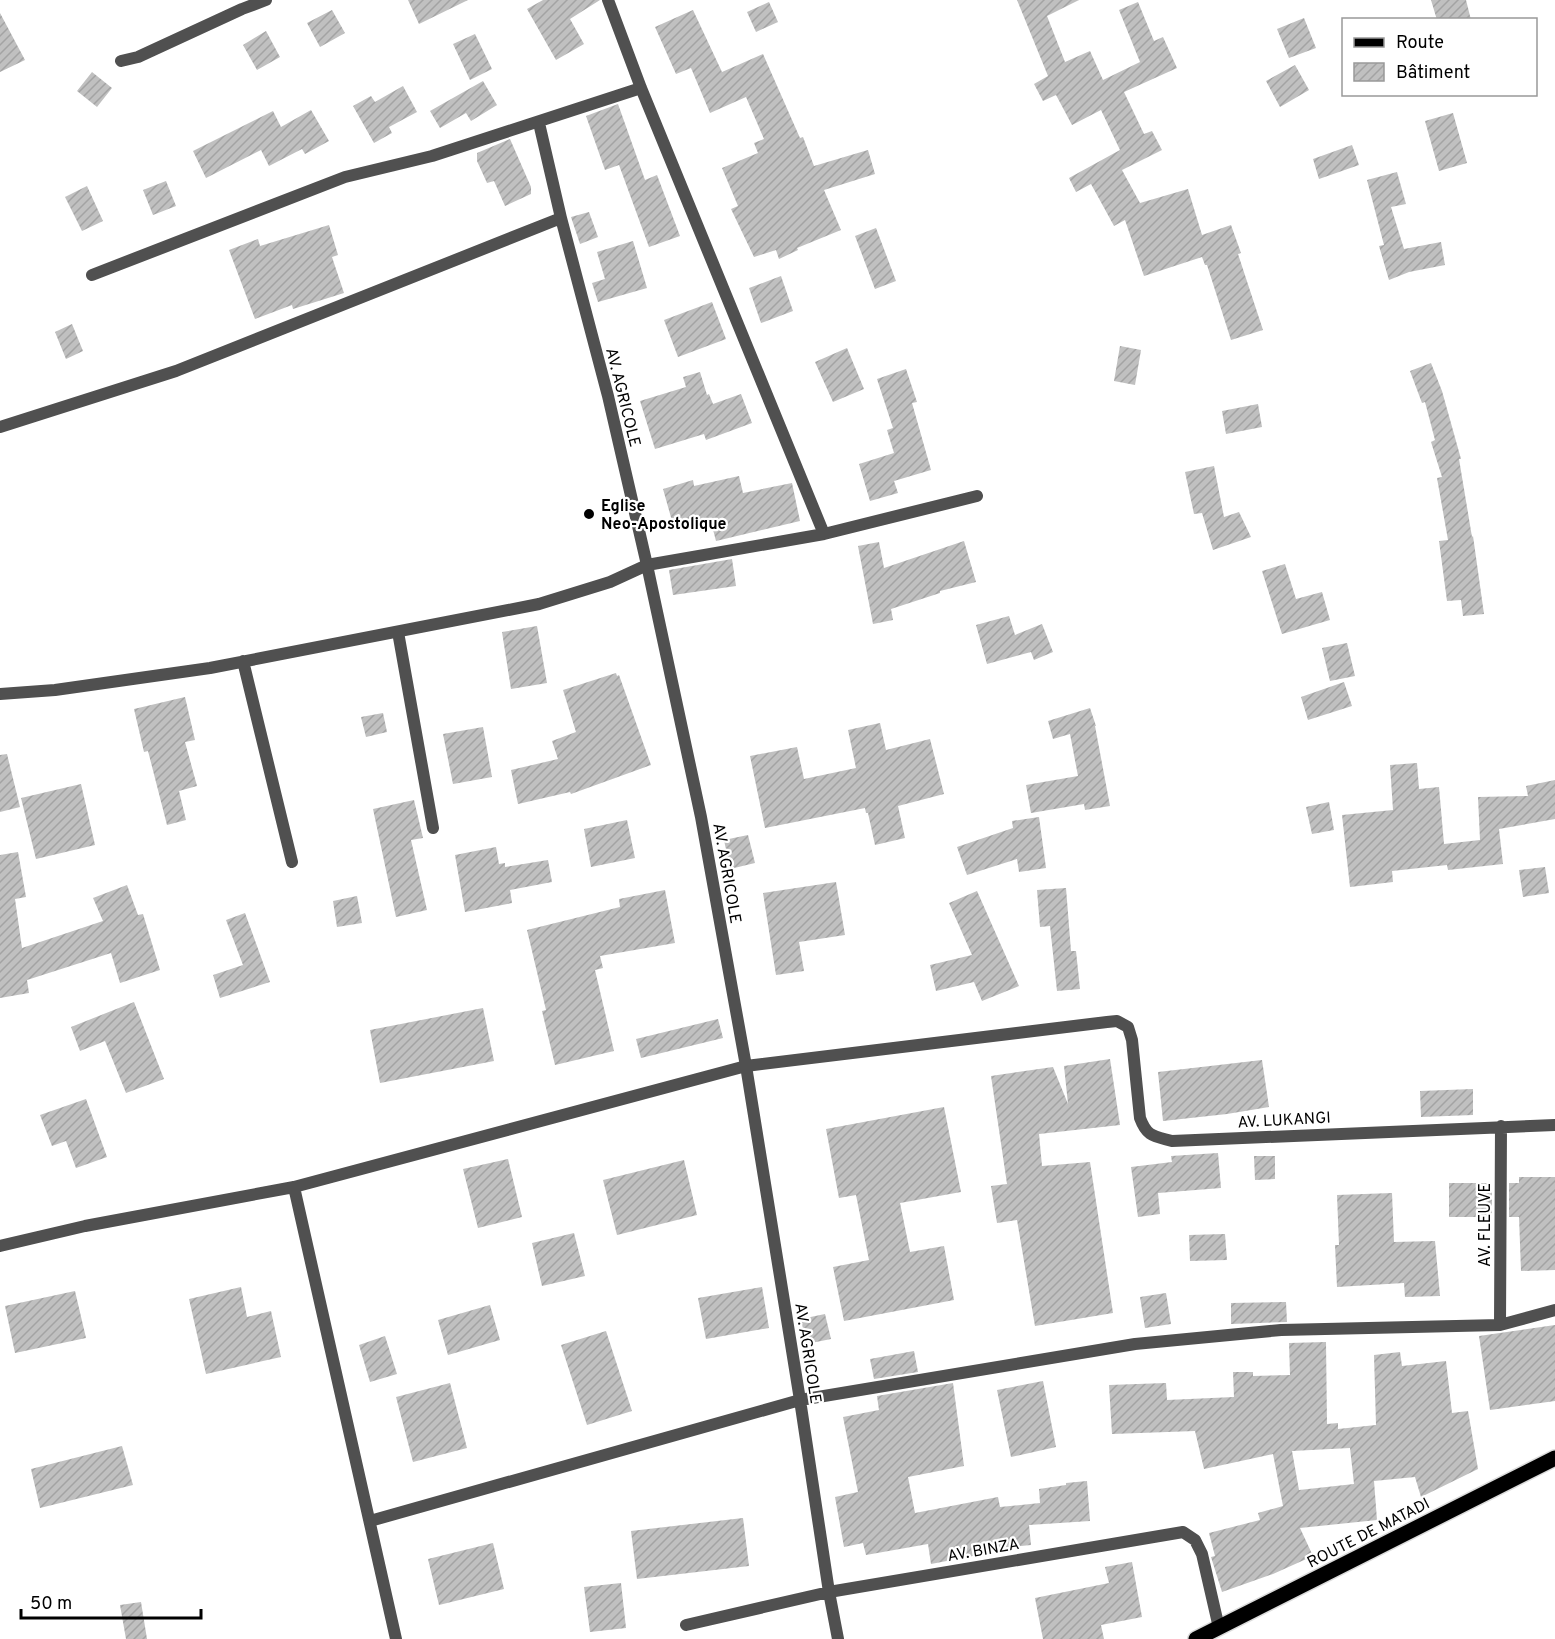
<svg xmlns="http://www.w3.org/2000/svg" width="1555" height="1639" font-family="Overpass,sans-serif">
<defs>
<pattern id="building-hatch" width="6" height="6" patternUnits="userSpaceOnUse" patternTransform="scale(1.5)"><rect width="6" height="6" fill="#c0c0c0"/><path d="M-1 1l2-2M0 6l6-6M5 7l2-2" fill="none" stroke="#a3a3a3"/></pattern>
</defs>
<rect width="100%" height="100%" fill="#fff"/>
<path fill="url(#building-hatch)" fill-rule="evenodd" d="M 408,0 L 468,0 L 419,24 Z
M 543,0 L 600,0 L 570,19 L 584,44 L 556,60 L 527,9 Z
M 1017,0 L 1079,0 L 1047,16 L 1065,62 L 1090,51 L 1103,80 L 1140,62 L 1119,10 L 1138,2 L 1154,41 L 1163,37 L 1177,68 L 1124,92 L 1144,134 L 1152,131 L 1162,150 L 1122,170 L 1140,203 L 1188,189 L 1202,235 L 1231,225 L 1241,253 L 1238,254 L 1263,330 L 1231,340 L 1207,265 L 1205,265 L 1202,257 L 1144,276 L 1125,220 L 1114,226 L 1091,184 L 1076,192 L 1069,178 L 1120,150 L 1101,110 L 1072,125 L 1056,95 L 1043,101 L 1034,84 L 1048,76 Z
M 1431,0 L 1466,0 L 1471,20 L 1437,20 Z
M 769,2 L 778,22 L 756,32 L 747,12 Z
M 332,10 L 345,33 L 320,47 L 307,23 Z
M 693,10 L 722,72 L 763,54 L 800,138 L 803,137 L 814,166 L 868,150 L 875,174 L 824,190 L 841,230 L 797,248 L 798,250 L 779,259 L 776,250 L 754,257 L 731,209 L 738,206 L 722,168 L 758,153 L 754,143 L 764,139 L 746,97 L 710,113 L 691,68 L 676,74 L 655,27 Z
M 0,13 L 25,60 L 0,72 Z
M 1304,18 L 1316,48 L 1289,58 L 1277,29 Z
M 266,31 L 280,57 L 257,70 L 243,45 Z
M 475,34 L 492,69 L 470,80 L 453,44 Z
M 1295,65 L 1309,90 L 1280,107 L 1266,81 Z
M 92,72 L 112,88 L 97,107 L 77,91 Z
M 483,81 L 497,105 L 471,121 L 466,113 L 440,128 L 430,111 Z
M 403,86 L 417,112 L 389,127 L 392,133 L 374,143 L 353,106 L 371,96 L 375,102 Z
M 618,104 L 645,180 L 657,175 L 680,236 L 649,247 L 619,165 L 605,170 L 586,116 Z
M 311,110 L 329,141 L 305,154 L 302,149 L 269,166 L 261,150 L 206,178 L 193,151 L 273,111 L 281,127 Z
M 1453,113 L 1467,163 L 1439,171 L 1425,121 Z
M 510,139 L 531,187 L 531,194 L 505,206 L 494,181 L 487,183 L 477,161 L 477,153 Z
M 1352,145 L 1359,165 L 1319,179 L 1313,159 Z
M 1397,172 L 1406,204 L 1391,207 L 1404,249 L 1441,242 L 1445,265 L 1409,272 L 1389,280 L 1379,246 L 1384,245 L 1367,180 Z
M 166,181 L 176,206 L 153,215 L 143,190 Z
M 87,186 L 103,221 L 82,231 L 65,197 Z
M 589,212 L 598,237 L 580,244 L 571,217 Z
M 329,225 L 338,255 L 332,257 L 344,293 L 293,309 L 292,305 L 255,319 L 229,250 L 258,239 L 260,246 Z
M 876,228 L 896,281 L 875,289 L 855,236 Z
M 633,241 L 647,288 L 598,302 L 592,283 L 605,279 L 597,252 Z
M 781,276 L 793,311 L 761,323 L 749,288 Z
M 712,302 L 726,339 L 678,357 L 664,320 Z
M 72,324 L 83,351 L 66,359 L 55,332 Z
M 1120,346 L 1141,350 L 1135,385 L 1114,381 Z
M 847,348 L 864,389 L 833,402 L 815,362 Z
M 1431,363 L 1442,391 L 1461,459 L 1459,459 L 1472,537 L 1473,536 L 1484,614 L 1463,616 L 1461,600 L 1447,601 L 1439,541 L 1448,540 L 1437,478 L 1442,477 L 1431,442 L 1435,440 L 1425,402 L 1422,403 L 1410,371 Z
M 906,369 L 917,402 L 912,403 L 931,470 L 894,481 L 898,493 L 870,501 L 859,464 L 894,453 L 887,430 L 893,428 L 877,379 Z
M 700,372 L 707,395 L 709,394 L 713,404 L 741,394 L 752,423 L 706,440 L 704,434 L 655,449 L 640,401 L 686,387 L 683,377 Z
M 1258,404 L 1262,427 L 1226,434 L 1222,411 Z
M 1214,466 L 1224,517 L 1239,512 L 1251,537 L 1213,550 L 1202,513 L 1194,514 L 1185,472 Z
M 739,476 L 743,493 L 792,483 L 800,521 L 716,541 L 710,518 L 674,528 L 663,489 L 693,480 L 694,486 Z
M 964,541 L 976,582 L 940,591 L 940,593 L 891,609 L 893,620 L 873,624 L 858,546 L 879,542 L 884,568 Z
M 732,559 L 736,586 L 673,595 L 669,570 Z
M 1285,564 L 1296,599 L 1322,592 L 1330,620 L 1282,634 L 1262,571 Z
M 1009,616 L 1015,635 L 1042,624 L 1053,652 L 1034,660 L 1031,652 L 987,664 L 976,625 Z
M 537,626 L 547,683 L 511,689 L 502,632 Z
M 1347,643 L 1355,676 L 1330,681 L 1322,648 Z
M 616,673 L 617,676 L 619,675 L 651,765 L 571,794 L 570,792 L 518,804 L 511,770 L 558,759 L 552,741 L 576,732 L 563,690 Z
M 1344,682 L 1352,706 L 1308,720 L 1301,697 Z
M 185,697 L 195,740 L 185,742 L 197,786 L 179,791 L 186,820 L 167,825 L 148,751 L 144,752 L 134,709 Z
M 1090,708 L 1096,726 L 1095,726 L 1110,806 L 1085,810 L 1084,804 L 1031,813 L 1026,785 L 1078,776 L 1070,734 L 1053,739 L 1048,721 Z
M 383,713 L 387,732 L 366,737 L 361,717 Z
M 880,723 L 886,750 L 930,739 L 944,794 L 898,806 L 905,838 L 875,845 L 868,813 L 866,813 L 865,808 L 765,828 L 750,756 L 797,747 L 804,779 L 856,768 L 848,730 Z
M 483,727 L 492,777 L 453,784 L 443,734 Z
M 7,754 L 20,807 L 0,812 L 0,755 Z
M 1417,763 L 1419,789 L 1439,787 L 1444,844 L 1480,840 L 1478,797 L 1528,796 L 1526,786 L 1555,780 L 1555,819 L 1499,829 L 1503,864 L 1448,870 L 1447,865 L 1392,871 L 1393,882 L 1350,887 L 1342,815 L 1393,810 L 1390,765 Z
M 81,784 L 95,845 L 36,859 L 21,798 Z
M 414,800 L 423,838 L 411,840 L 427,910 L 396,917 L 373,809 Z
M 1329,802 L 1334,830 L 1312,834 L 1306,807 Z
M 1039,817 L 1046,868 L 1019,872 L 1017,859 L 967,875 L 957,847 L 1013,828 L 1012,821 Z
M 627,820 L 635,858 L 591,867 L 584,829 Z
M 748,835 L 755,863 L 730,869 L 724,840 Z
M 496,847 L 499,864 L 505,863 L 505,867 L 548,860 L 552,882 L 510,890 L 512,903 L 465,912 L 455,855 Z
M 18,852 L 26,897 L 15,899 L 22,948 L 103,921 L 93,898 L 127,885 L 138,915 L 143,914 L 160,970 L 120,983 L 111,953 L 27,980 L 29,993 L 0,998 L 0,855 Z
M 1545,867 L 1549,893 L 1523,897 L 1519,870 Z
M 836,882 L 845,935 L 799,942 L 804,971 L 776,975 L 763,893 Z
M 1066,888 L 1071,951 L 1076,951 L 1080,989 L 1057,991 L 1050,926 L 1040,927 L 1037,890 Z
M 665,890 L 675,943 L 600,956 L 603,968 L 595,970 L 614,1051 L 555,1065 L 542,1011 L 546,1010 L 527,930 L 620,907 L 619,899 Z
M 977,891 L 1019,986 L 982,1001 L 974,982 L 936,991 L 930,965 L 972,955 L 949,903 Z
M 357,896 L 362,923 L 337,927 L 333,901 Z
M 245,913 L 270,982 L 220,998 L 213,975 L 243,965 L 226,920 Z
M 134,1002 L 164,1079 L 126,1093 L 105,1041 L 80,1051 L 71,1027 Z
M 483,1008 L 494,1061 L 380,1083 L 370,1030 Z
M 718,1019 L 723,1038 L 641,1058 L 636,1039 Z
M 1110,1059 L 1120,1125 L 1039,1134 L 1042,1166 L 1090,1162 L 1113,1313 L 1035,1326 L 1017,1220 L 997,1223 L 991,1186 L 1007,1184 L 991,1076 L 1053,1067 L 1068,1104 L 1064,1066 Z
M 1262,1060 L 1269,1107 L 1227,1114 L 1163,1121 L 1158,1072 Z
M 1473,1089 L 1473,1115 L 1421,1117 L 1420,1091 Z
M 86,1099 L 107,1157 L 76,1168 L 66,1141 L 52,1146 L 40,1115 Z
M 944,1107 L 961,1192 L 900,1203 L 910,1252 L 944,1246 L 954,1300 L 844,1321 L 833,1267 L 869,1260 L 856,1195 L 839,1198 L 826,1129 Z
M 1218,1153 L 1221,1188 L 1158,1193 L 1160,1214 L 1138,1217 L 1131,1167 L 1172,1162 L 1171,1156 Z
M 1254,1156 L 1275,1156 L 1275,1179 L 1255,1180 Z
M 508,1159 L 522,1217 L 478,1228 L 463,1169 Z
M 684,1160 L 697,1215 L 617,1235 L 603,1180 Z
M 1519,1177 L 1555,1177 L 1555,1270 L 1521,1271 L 1519,1217 L 1509,1217 L 1509,1183 L 1519,1183 Z
M 1449,1183 L 1492,1183 L 1492,1217 L 1449,1217 Z
M 1392,1193 L 1394,1242 L 1435,1241 L 1440,1296 L 1405,1297 L 1404,1283 L 1337,1287 L 1335,1245 L 1339,1245 L 1337,1195 Z
M 574,1233 L 585,1276 L 542,1286 L 532,1243 Z
M 1225,1234 L 1227,1260 L 1190,1261 L 1189,1235 Z
M 241,1287 L 247,1317 L 271,1311 L 281,1357 L 206,1374 L 189,1299 Z
M 762,1287 L 769,1328 L 706,1339 L 698,1298 Z
M 75,1291 L 86,1338 L 15,1353 L 5,1306 Z
M 1166,1293 L 1171,1324 L 1145,1328 L 1140,1297 Z
M 1286,1302 L 1287,1322 L 1231,1324 L 1231,1303 Z
M 490,1305 L 500,1340 L 448,1355 L 438,1320 Z
M 825,1314 L 831,1339 L 806,1344 L 801,1319 Z
M 1555,1325 L 1555,1401 L 1490,1410 L 1479,1336 Z
M 606,1331 L 632,1411 L 587,1425 L 561,1345 Z
M 385,1336 L 397,1374 L 370,1382 L 359,1345 Z
M 1326,1342 L 1327,1424 L 1338,1423 L 1338,1429 L 1376,1425 L 1374,1355 L 1400,1352 L 1402,1366 L 1446,1361 L 1452,1413 L 1468,1411 L 1478,1469 L 1421,1497 L 1415,1477 L 1374,1481 L 1377,1520 L 1300,1528 L 1313,1556 L 1273,1574 L 1222,1592 L 1211,1557 L 1215,1556 L 1209,1533 L 1260,1520 L 1258,1513 L 1283,1506 L 1273,1454 L 1204,1469 L 1195,1431 L 1112,1434 L 1109,1385 L 1166,1383 L 1167,1400 L 1234,1397 L 1233,1372 L 1253,1372 L 1253,1376 L 1290,1375 L 1289,1343 ZM 1350,1448 L 1354,1484 L 1299,1490 L 1292,1451 Z
M 914,1351 L 918,1372 L 874,1379 L 870,1359 Z
M 1043,1381 L 1056,1447 L 1011,1457 L 997,1390 Z
M 450,1383 L 467,1448 L 413,1462 L 396,1397 Z
M 953,1383 L 964,1466 L 908,1477 L 915,1513 L 998,1497 L 1000,1507 L 1040,1503 L 1039,1489 L 1066,1485 L 1066,1483 L 1087,1481 L 1090,1521 L 1029,1525 L 1031,1545 L 977,1550 L 978,1555 L 931,1564 L 928,1544 L 866,1555 L 863,1543 L 844,1547 L 835,1497 L 858,1492 L 843,1417 L 879,1410 L 877,1396 Z
M 122,1446 L 133,1485 L 40,1508 L 31,1469 Z
M 743,1518 L 749,1566 L 637,1579 L 631,1531 Z
M 493,1543 L 504,1589 L 439,1605 L 428,1559 Z
M 1132,1562 L 1142,1617 L 1101,1625 L 1104,1639 L 1043,1639 L 1035,1598 L 1109,1583 L 1105,1567 Z
M 621,1583 L 626,1628 L 590,1632 L 584,1587 Z
M 141,1602 L 147,1639 L 126,1639 L 120,1605 Z"/>
<g fill="none" stroke-linecap="round" stroke-linejoin="round">
<defs>
<path id="primary" d="M 1196,1639 L 1555,1458"/>
</defs>
<use href="#primary" stroke="#dbdbdb" stroke-width="18"/>
<path stroke="#505050" stroke-width="12" d="M 608,0 L 641,88 L 824,534
M 121,61 L 138,57 L 242,9 L 266,0
M 539,123 L 561,218 L 608,396 L 647,565 L 701,817 L 746,1066 L 800,1400 L 829,1592 L 838,1639
M 92,275 L 345,177 L 432,156 L 641,88
M 0,427 L 176,371 L 561,218
M 398,632 L 433,828
M 243,661 L 292,862
M 0,694 L 55,690 L 210,668 L 539,604 L 610,582 L 647,565 L 824,534 L 977,496
M 294,1187 L 396,1639
M 0,1246 L 85,1226 L 294,1187 L 746,1066 L 1107,1022 L 1117,1021 L 1128,1027 L 1132,1040 L 1140,1118 C 1147,1137 1154,1136 1172,1141 L 1555,1125
M 1500,1325 L 1501,1126
M 370,1521 L 800,1400 L 1135,1344 L 1281,1330 L 1500,1325 L 1555,1310
M 686,1625 L 829,1592 L 1183,1532 L 1195,1540 L 1202,1554 L 1219,1628"/>
<use href="#primary" stroke="#000" stroke-width="15"/>
</g>
<circle fill="#000" stroke="#fff" stroke-width="2" cx="589" cy="514" r="6"/>
<g text-anchor="middle" stroke-width="4.5" stroke-linejoin="round" paint-order="stroke">
<g font-size="16" fill="#000" stroke="#fff">
<text transform="translate(624 397) rotate(76)" y="6">AV. AGRICOLE</text>
<text transform="translate(728 873) rotate(80)" y="6">AV. AGRICOLE</text>
<text transform="translate(1284 1119) rotate(-3)" y="6">AV. LUKANGI</text>
<text transform="translate(1484 1225) rotate(-90)" y="6">AV. FLEUVE</text>
<text transform="translate(809 1353) rotate(81)" y="6">AV. AGRICOLE</text>
<text transform="translate(1368 1532) rotate(-27)" y="6">ROUTE DE MATADI</text>
<text transform="translate(983 1549) rotate(-10)" y="6">AV. BINZA</text>
</g>
<g font-size="16" font-weight="bold" fill="#000" stroke="#fff" text-anchor="start">
<text x="601" y="511">Eglise<tspan x="601" dy="18">Neo-Apostolique</tspan></text>
</g>
</g>
<rect x="1342" y="18" width="195" height="78" fill="#ffffff" stroke="#999999" stroke-width="1.5"/>
<rect x="1354" y="38" width="30" height="9" fill="#000000" stroke="#999999" stroke-width="1.5"/>
<text x="1396" y="48" font-size="18" fill="#000000">Route</text>
<rect x="1354" y="63" width="30" height="18" fill="url(#building-hatch)" stroke="#999999" stroke-width="1.5"/>
<text x="1396" y="78" font-size="18" fill="#000000">Bâtiment</text>
<path d="M21 1609v9h180v-9" fill="none" stroke="#000000" stroke-width="3"/>
<text x="30" y="1609" font-size="18" fill="#000000" stroke="#ffffff" stroke-width="4.5" paint-order="stroke">50 m</text>
</svg>
